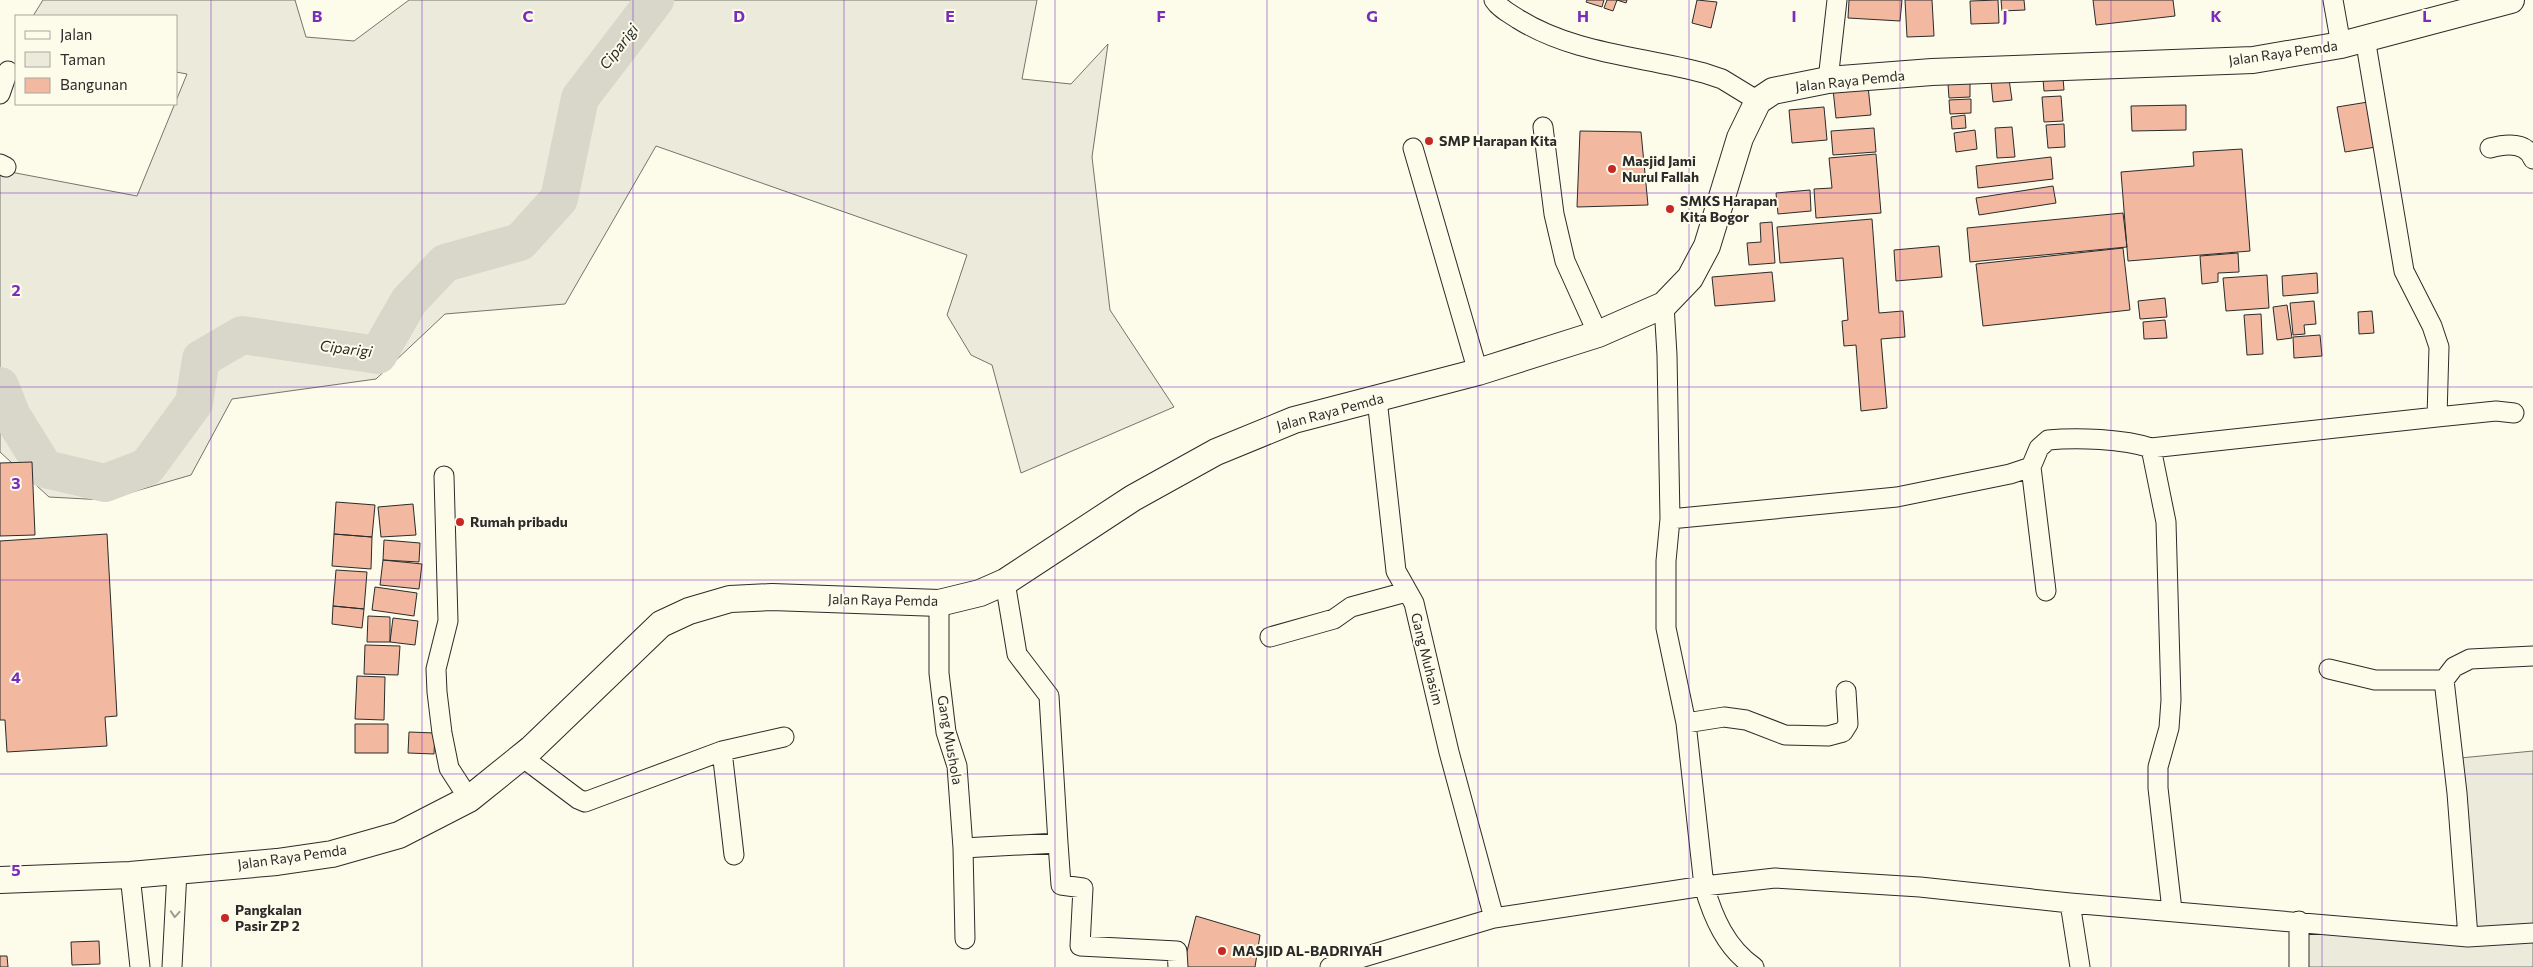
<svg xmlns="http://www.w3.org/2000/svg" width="2533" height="967" font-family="Commissioner,sans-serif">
<rect width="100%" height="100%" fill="#fdfbea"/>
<path fill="#ecebdb" stroke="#74746e" d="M 43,0 L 295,0 L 306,37 L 354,41 L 409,0 L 1037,0 L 1022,79 L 1071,84 L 1108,44 L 1092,157 L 1110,310 L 1174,407 L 1021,473 L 992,365 L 971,355 L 947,315 L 967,255 L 656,146 L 565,304 L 445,314 L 376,379 L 232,399 L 191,475 L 105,500 L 49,497 L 0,452 L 0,170 L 137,196 L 187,74 L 176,72 L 176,16 L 33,16 Z
M 2533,751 L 2533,927 L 2472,932 L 2460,758 Z
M 2308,931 L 2470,946 L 2533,942 L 2533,967 L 2308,967 Z"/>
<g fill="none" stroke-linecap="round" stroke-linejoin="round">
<path stroke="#d8d7c9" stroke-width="38" d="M 0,386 L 12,416 L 45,469 L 105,483 L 147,467 L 194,403 L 201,359 L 242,335 L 378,355 L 409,301 L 445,263 L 520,242 L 559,199 L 580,98 L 655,0"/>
</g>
<path fill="#f2b8a0" stroke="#2b2b2b" d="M 1587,0 L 1604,0 L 1602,7 L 1586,2 Z
M 1607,0 L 1627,0 L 1626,3 L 1617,0 L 1613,11 L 1604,8 Z
M 1697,0 L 1717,2 L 1711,28 L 1692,23 Z
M 1849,0 L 1902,0 L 1900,21 L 1848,18 Z
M 1905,0 L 1932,0 L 1934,36 L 1907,37 Z
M 1998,0 L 1999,23 L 1971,24 L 1970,1 Z
M 2001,0 L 2024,0 L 2025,10 L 2002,11 Z
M 2093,0 L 2173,0 L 2175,16 L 2096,25 Z
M 2063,78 L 2064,90 L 2044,91 L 2043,79 Z
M 2009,79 L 2012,100 L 1993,102 L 1991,81 Z
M 1970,83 L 1970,97 L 1949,98 L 1948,84 Z
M 1868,86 L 1871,115 L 1836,118 L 1833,89 Z
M 2061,96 L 2063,121 L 2044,122 L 2042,97 Z
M 1971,99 L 1971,113 L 1950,114 L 1949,100 Z
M 2368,102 L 2376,147 L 2345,152 L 2337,107 Z
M 2186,105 L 2186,130 L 2132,131 L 2131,106 Z
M 1824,107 L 1827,140 L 1792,143 L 1789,110 Z
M 1965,115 L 1966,128 L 1952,129 L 1951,117 Z
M 2064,124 L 2065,147 L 2048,148 L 2046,125 Z
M 2012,127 L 2015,157 L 1997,158 L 1995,128 Z
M 1874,128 L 1876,152 L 1833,155 L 1831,131 Z
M 1975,130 L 1977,149 L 1956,152 L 1954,133 Z
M 1580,131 L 1641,132 L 1648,205 L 1577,207 Z
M 2242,149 L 2250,251 L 2128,261 L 2121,172 L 2194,166 L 2193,152 Z
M 1876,154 L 1881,213 L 1816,218 L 1814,189 L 1832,188 L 1829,158 Z
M 2051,157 L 2053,179 L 1978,188 L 1976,166 Z
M 2053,186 L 2056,203 L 1979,215 L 1976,198 Z
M 1810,190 L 1811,211 L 1778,214 L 1776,193 Z
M 2123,213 L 2127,247 L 1970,262 L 1967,228 Z
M 1872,219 L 1879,313 L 1903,311 L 1905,337 L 1881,339 L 1887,408 L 1861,411 L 1856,345 L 1844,346 L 1842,321 L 1848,320 L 1843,258 L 1780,263 L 1777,227 Z
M 1772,222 L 1775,263 L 1749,265 L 1747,243 L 1761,242 L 1760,223 Z
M 1939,246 L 1942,277 L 1896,281 L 1894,250 Z
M 2123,248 L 2130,310 L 1983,326 L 1976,264 Z
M 2238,253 L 2239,272 L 2218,273 L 2218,282 L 2202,284 L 2200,256 Z
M 1772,272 L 1775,301 L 1715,306 L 1712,277 Z
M 2317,273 L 2318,293 L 2283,296 L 2282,276 Z
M 2267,275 L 2269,308 L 2226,311 L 2223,278 Z
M 2165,298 L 2167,317 L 2140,319 L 2138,301 Z
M 2314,301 L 2316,324 L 2304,325 L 2305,334 L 2293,335 L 2290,303 Z
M 2287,305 L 2292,338 L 2277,340 L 2273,307 Z
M 2372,311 L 2374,333 L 2359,334 L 2358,312 Z
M 2261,314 L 2263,354 L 2247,355 L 2244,315 Z
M 2165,320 L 2167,338 L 2144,339 L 2143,322 Z
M 2320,335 L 2322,356 L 2294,358 L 2293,337 Z
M 32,462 L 35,535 L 0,536 L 0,463 Z
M 336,502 L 375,505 L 372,537 L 334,534 Z
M 413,504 L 416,535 L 381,537 L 378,507 Z
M 107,534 L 117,716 L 105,717 L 107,746 L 7,752 L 5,720 L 0,720 L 0,541 Z
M 334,534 L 372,537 L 371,569 L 332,566 Z
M 384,540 L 420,543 L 419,562 L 383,560 Z
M 383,560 L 422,564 L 419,589 L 380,585 Z
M 336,570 L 367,572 L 364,609 L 333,606 Z
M 375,587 L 417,593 L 414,616 L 372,610 Z
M 333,606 L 364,609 L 362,628 L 332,624 Z
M 368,616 L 390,617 L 390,642 L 367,642 Z
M 393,618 L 418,621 L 415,645 L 390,642 Z
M 365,645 L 400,646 L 398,675 L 364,674 Z
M 357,676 L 385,677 L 384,720 L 355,719 Z
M 355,724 L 388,724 L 388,753 L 355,753 Z
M 409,732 L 435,733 L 434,754 L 408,753 Z
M 1196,916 L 1260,935 L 1255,967 L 1183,967 Z
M 99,941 L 100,964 L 72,965 L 71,942 Z
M 0,956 L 7,956 L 8,967 L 0,967 Z"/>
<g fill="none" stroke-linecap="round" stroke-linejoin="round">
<defs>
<path id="street" d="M 1494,0 C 1500,9 1509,13 1518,19 C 1574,54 1641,56 1704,73 L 1722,79 L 1758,101
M 2333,0 L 2341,45
M 1828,80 L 1837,0
M 0,94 L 8,71
M 1543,127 L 1554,214 L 1565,261 L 1598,334
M 1413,148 L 1478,372
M 2490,148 C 2505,144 2526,141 2533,159
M 0,164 L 6,167
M 1664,305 L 1667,355 L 1670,519 L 1666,561 L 1666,628 L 1686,723 L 1704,886 C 1713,917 1726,948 1754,967
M 1377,399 L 1396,571 L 1414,603 L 1449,752 L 1494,918
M 2437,417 L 2496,411 L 2514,413
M 2151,448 L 2166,522 L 2171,700 L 2169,728 L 2158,767 L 2158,788 L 2172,910
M 2031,467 L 2046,591
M 444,476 L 448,621 L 436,669 L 437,692 L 442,733 L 449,768 L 469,799
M 1670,519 L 1897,497 L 2010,474 L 2031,467 L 2039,448 L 2048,440 C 2077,437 2124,439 2151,448 L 2437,417 L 2439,347 L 2432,326 L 2404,271 L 2365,38
M 1005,582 L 1017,654 L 1049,696 L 1058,843
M 939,603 L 939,673 L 946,732 L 957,766 L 963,848 L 965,939
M 1270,637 L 1334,619 L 1351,607 L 1406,592
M 2329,669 L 2375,680 L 2444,680
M 1686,723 L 1724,717 L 1746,720 L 1785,735 L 1828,736 L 1843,732 L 1848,724 L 1846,691
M 722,751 L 734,855
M 522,757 L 578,799 L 585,802 L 722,751 L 784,737
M 963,848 L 1058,843 L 1061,885 L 1083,888 L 1080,946 L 1177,951 L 1178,967
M 130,875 L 140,967
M 2070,903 L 2080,967
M 2468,937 L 2457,793 L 2444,680 L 2454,667 L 2470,659 L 2533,656
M 172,967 L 177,871
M 1330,967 L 1494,918 L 1704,886 L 1775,878 L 1920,887 L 2070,903 L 2468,937 L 2533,933
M 2299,967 L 2299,921"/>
<path id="secondary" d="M 0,880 L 130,875 L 277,862 L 332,854 L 399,835 L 469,799 L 531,749 L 661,624 L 689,611 L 730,599 L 772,597 L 939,603 L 980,593 L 1005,582 L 1133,498 L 1216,452 L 1294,420 L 1478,372 L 1598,334 L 1664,305 L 1690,278 L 1707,246 L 1740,138 L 1758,101 L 1773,91 L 1828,80 L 1932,72 L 2253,60 L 2341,45 L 2511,0"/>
</defs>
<use href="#street" stroke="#2b2b2b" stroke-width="21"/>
<use href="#secondary" stroke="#2b2b2b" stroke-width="28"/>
<use href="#street" stroke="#fdfbea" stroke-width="19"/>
<use href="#secondary" stroke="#fdfbea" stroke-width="26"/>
</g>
<defs><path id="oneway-chevron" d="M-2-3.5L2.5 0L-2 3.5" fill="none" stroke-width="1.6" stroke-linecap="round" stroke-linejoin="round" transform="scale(1.25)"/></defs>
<use stroke="#9e9d94" href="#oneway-chevron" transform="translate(175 914) rotate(94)"/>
<path fill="none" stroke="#7b2cbf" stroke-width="1" stroke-opacity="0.55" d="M 211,0 L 211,967M 422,0 L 422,967M 633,0 L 633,967M 844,0 L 844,967M 1055,0 L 1055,967M 1267,0 L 1267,967M 1478,0 L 1478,967M 1689,0 L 1689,967M 1900,0 L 1900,967M 2111,0 L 2111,967M 2322,0 L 2322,967M 0,193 L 2533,193M 0,387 L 2533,387M 0,580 L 2533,580M 0,774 L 2533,774"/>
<g fill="#c62828" stroke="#fdfbea" stroke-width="2">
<circle cx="1429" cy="141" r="5"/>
<circle cx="1612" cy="169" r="5"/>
<circle cx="1670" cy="209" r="5"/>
<circle cx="460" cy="522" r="5"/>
<circle cx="225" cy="918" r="5"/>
<circle cx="1222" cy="951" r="5"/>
</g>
<g text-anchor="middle" stroke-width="4" stroke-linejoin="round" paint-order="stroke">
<g font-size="14" fill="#2b2b2b" stroke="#fdfbea">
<text transform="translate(2283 53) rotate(-8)" y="5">Jalan Raya Pemda</text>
<text transform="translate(1850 81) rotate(-6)" y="5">Jalan Raya Pemda</text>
<text transform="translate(1330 412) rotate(-15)" y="5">Jalan Raya Pemda</text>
<text transform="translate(883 600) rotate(1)" y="5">Jalan Raya Pemda</text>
<text transform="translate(1427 659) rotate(76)" y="5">Gang Muhasim</text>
<text transform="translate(950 740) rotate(80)" y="5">Gang Mushola</text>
<text transform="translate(292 857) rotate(-8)" y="5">Jalan Raya Pemda</text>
</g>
<g font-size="14" font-weight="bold" fill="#2b2b2b" stroke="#fdfbea" text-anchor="start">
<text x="1439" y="146">SMP Harapan Kita</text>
<text x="1622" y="166">Masjid Jami<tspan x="1622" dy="16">Nurul Fallah</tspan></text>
<text x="1680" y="206">SMKS Harapan<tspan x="1680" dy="16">Kita Bogor</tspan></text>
<text x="470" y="527">Rumah pribadu</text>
<text x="235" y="915">Pangkalan<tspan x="235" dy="16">Pasir ZP 2</tspan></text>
<text x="1232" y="956">MASJID AL-BADRIYAH</text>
</g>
<g font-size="15" font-style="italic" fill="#2b2b2b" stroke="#fdfbea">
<text transform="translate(619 47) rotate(-52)" y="5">Ciparigi</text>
<text transform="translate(346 349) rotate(7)" y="5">Ciparigi</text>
</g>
</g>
<g font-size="16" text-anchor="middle" font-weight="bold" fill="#7b2cbf" stroke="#fdfbea" stroke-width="4" stroke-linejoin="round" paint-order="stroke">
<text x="317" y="22">B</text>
<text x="528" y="22">C</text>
<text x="739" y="22">D</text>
<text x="950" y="22">E</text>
<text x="1161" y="22">F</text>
<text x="1372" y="22">G</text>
<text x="1583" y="22">H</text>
<text x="1794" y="22">I</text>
<text x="2005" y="22">J</text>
<text x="2216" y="22">K</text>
<text x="2427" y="22">L</text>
<text x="16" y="296">2</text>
<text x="16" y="489">3</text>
<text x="16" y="683">4</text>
<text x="16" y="876">5</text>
</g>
<rect x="15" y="15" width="162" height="90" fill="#fdfbea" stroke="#a9a89e"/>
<rect x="25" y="31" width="25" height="8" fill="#fdfbea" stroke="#a9a89e"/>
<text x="60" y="40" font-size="15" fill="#2b2b2b">Jalan</text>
<rect x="25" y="52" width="25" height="15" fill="#ecebdb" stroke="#a9a89e"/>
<text x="60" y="65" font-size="15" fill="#2b2b2b">Taman</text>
<rect x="25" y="78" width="25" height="15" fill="#f2b8a0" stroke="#a9a89e"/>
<text x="60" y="90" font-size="15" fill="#2b2b2b">Bangunan</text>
</svg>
